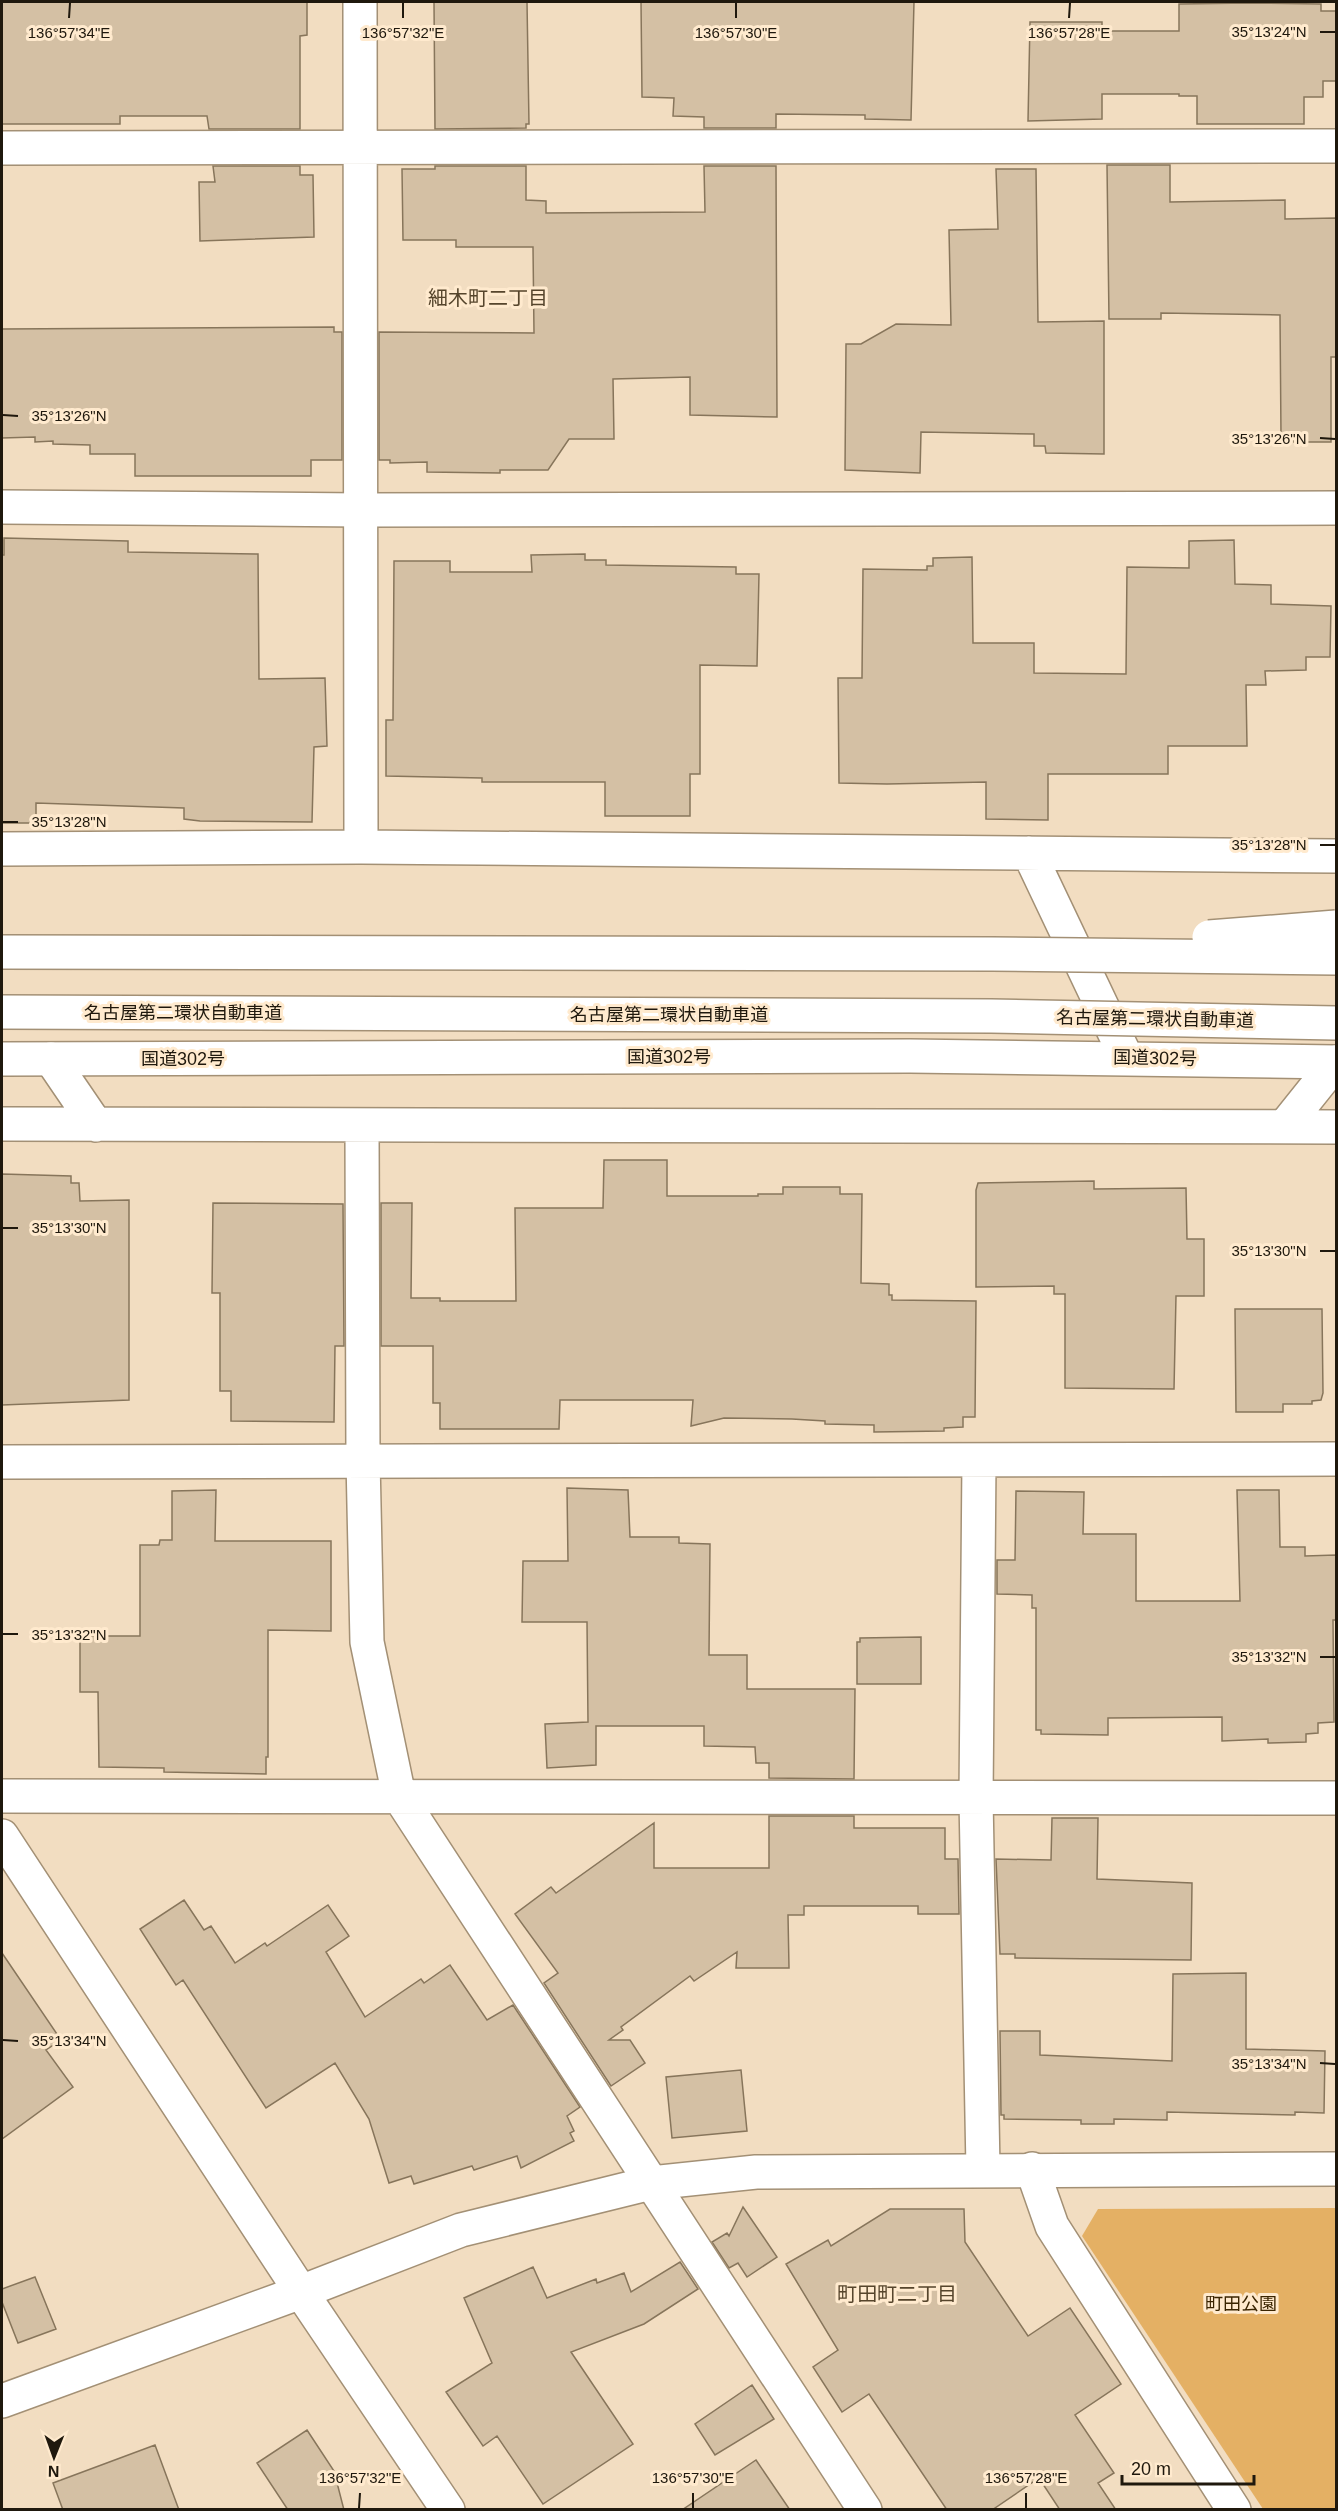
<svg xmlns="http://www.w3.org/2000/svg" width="1338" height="2511" font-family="Helvetica,'Noto Sans JP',sans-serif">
<rect width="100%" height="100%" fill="#f2ddc1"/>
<path fill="#e4b064" d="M 1336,2208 L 1336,2509 L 1263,2509 L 1082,2236 L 1098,2209 Z"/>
<path fill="#d4c0a4" stroke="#87755b" stroke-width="1.5" d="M 2,2 L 307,2 L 307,35 L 300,36 L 300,129 L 209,129 L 207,116 L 120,116 L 120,124 L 2,124 Z
M 434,2 L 527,2 L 529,124 L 526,124 L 526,128 L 435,129 Z
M 641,2 L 914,2 L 911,120 L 865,119 L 865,115 L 776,114 L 776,128 L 704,128 L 704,117 L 673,116 L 674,98 L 642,97 Z
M 1249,3 L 1321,4 L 1321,11 L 1336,11 L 1336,81 L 1323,81 L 1323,97 L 1304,97 L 1304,124 L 1197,124 L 1197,96 L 1179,96 L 1179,94 L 1102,94 L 1102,119 L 1028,121 L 1030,22 L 1102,22 L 1102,31 L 1179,31 L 1179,4 Z
M 1107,165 L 1170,165 L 1170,202 L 1285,200 L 1285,219 L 1336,218 L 1336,357 L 1331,357 L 1331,442 L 1294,442 L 1294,436 L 1281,436 L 1280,315 L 1161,313 L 1161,319 L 1109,319 Z
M 213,166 L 300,166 L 300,175 L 313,175 L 314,237 L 200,241 L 199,182 L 215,182 Z
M 435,166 L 526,166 L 526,200 L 546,201 L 546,213 L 705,212 L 704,166 L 776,166 L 777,417 L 690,415 L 690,377 L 613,379 L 614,439 L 569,439 L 548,470 L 500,470 L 500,473 L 427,472 L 427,462 L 390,463 L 390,460 L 379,460 L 379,332 L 534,333 L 533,247 L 456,247 L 456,240 L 403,240 L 402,169 L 435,169 Z
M 996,169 L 1036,169 L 1038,322 L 1104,321 L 1104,454 L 1046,453 L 1045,446 L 1034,446 L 1034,434 L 921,432 L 920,473 L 845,470 L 846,344 L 861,344 L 896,324 L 951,325 L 949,230 L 998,229 Z
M 334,327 L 334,332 L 342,332 L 342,460 L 311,460 L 311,476 L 135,476 L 135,454 L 90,454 L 90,445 L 53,444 L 53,441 L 35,442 L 35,437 L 2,438 L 2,329 Z
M 4,538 L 128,541 L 128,552 L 258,554 L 259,679 L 325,678 L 327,746 L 314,747 L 312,822 L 200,821 L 184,819 L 184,808 L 36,803 L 36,823 L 2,823 L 2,555 L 4,555 Z
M 1234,540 L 1235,584 L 1271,585 L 1271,604 L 1331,606 L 1330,657 L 1306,657 L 1306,670 L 1265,671 L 1266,685 L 1246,685 L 1247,746 L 1168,746 L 1168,774 L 1048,774 L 1048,820 L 986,819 L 986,782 L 887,784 L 839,783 L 838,678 L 862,678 L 863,569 L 927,570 L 927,566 L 933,566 L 933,558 L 972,557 L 973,643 L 1034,643 L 1034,673 L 1126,674 L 1127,567 L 1189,568 L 1189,541 Z
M 585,554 L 585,560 L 606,560 L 606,565 L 736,567 L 736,574 L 759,574 L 757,666 L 700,665 L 700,774 L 690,774 L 690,816 L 605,816 L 605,782 L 482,782 L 482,778 L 386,776 L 386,720 L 393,720 L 394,561 L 450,561 L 450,572 L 532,572 L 531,555 Z
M 604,1160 L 667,1160 L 667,1196 L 758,1196 L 758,1194 L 783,1194 L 783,1187 L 840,1187 L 840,1194 L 862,1194 L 861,1283 L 889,1284 L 889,1295 L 892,1295 L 892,1300 L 976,1301 L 975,1417 L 963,1417 L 963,1427 L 944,1428 L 944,1431 L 874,1432 L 874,1425 L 825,1424 L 825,1421 L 792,1419 L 724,1418 L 691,1426 L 693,1400 L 560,1400 L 559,1429 L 440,1429 L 440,1403 L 433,1403 L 433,1346 L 381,1346 L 381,1203 L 412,1203 L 411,1298 L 440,1298 L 440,1301 L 516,1301 L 515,1208 L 603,1208 Z
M 2,1174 L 71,1176 L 71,1183 L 79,1183 L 80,1201 L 129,1200 L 129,1400 L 2,1405 Z
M 1094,1181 L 1094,1189 L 1186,1188 L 1187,1239 L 1204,1239 L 1204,1296 L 1176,1296 L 1174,1389 L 1065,1388 L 1065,1294 L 1054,1294 L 1054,1286 L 976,1287 L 976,1190 L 978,1183 Z
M 213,1203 L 343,1204 L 344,1346 L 335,1346 L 334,1422 L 231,1421 L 231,1391 L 220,1391 L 220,1293 L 212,1293 Z
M 1235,1309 L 1322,1309 L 1323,1393 L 1321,1400 L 1312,1401 L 1312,1404 L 1283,1404 L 1283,1412 L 1236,1412 Z
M 567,1488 L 628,1490 L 630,1537 L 679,1537 L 679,1543 L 710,1544 L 709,1655 L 747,1655 L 747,1689 L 855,1689 L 854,1779 L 769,1778 L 769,1763 L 756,1763 L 755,1747 L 704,1746 L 704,1726 L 596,1726 L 596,1765 L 547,1768 L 545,1724 L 588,1722 L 587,1622 L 522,1622 L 523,1561 L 568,1561 Z
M 216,1490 L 215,1541 L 331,1541 L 331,1631 L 268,1630 L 268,1757 L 266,1757 L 266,1774 L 164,1772 L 164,1768 L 99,1767 L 98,1692 L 80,1692 L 80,1636 L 140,1636 L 140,1545 L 159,1545 L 160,1540 L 172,1540 L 172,1491 Z
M 1237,1490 L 1279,1490 L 1280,1547 L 1305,1547 L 1305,1556 L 1336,1555 L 1336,1620 L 1333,1620 L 1334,1722 L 1318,1723 L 1318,1733 L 1306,1734 L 1306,1742 L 1268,1743 L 1268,1739 L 1222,1741 L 1222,1717 L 1108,1718 L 1108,1735 L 1041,1734 L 1041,1730 L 1036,1730 L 1036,1608 L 1032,1608 L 1032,1595 L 997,1594 L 997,1560 L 1015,1560 L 1016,1491 L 1084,1492 L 1083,1534 L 1136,1534 L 1136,1601 L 1240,1601 Z
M 921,1637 L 921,1684 L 857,1684 L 857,1642 L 860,1642 L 860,1638 Z
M 769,1816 L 854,1816 L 854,1828 L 945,1828 L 945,1859 L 958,1859 L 959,1914 L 918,1914 L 918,1906 L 804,1906 L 804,1915 L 788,1915 L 789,1968 L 736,1968 L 737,1952 L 694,1981 L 690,1976 L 621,2027 L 623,2030 L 609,2040 L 630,2040 L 645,2063 L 611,2086 L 544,1983 L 558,1973 L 515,1914 L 551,1887 L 556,1893 L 654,1823 L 654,1868 L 769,1868 Z
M 1052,1818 L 1098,1818 L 1097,1879 L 1192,1883 L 1191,1960 L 1015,1958 L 1015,1954 L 1000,1954 L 996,1859 L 1051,1860 Z
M 184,1900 L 204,1930 L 211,1926 L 235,1963 L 265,1943 L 267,1946 L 328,1905 L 349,1936 L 326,1952 L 365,2017 L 421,1979 L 424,1983 L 450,1965 L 487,2020 L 513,2005 L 580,2107 L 567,2116 L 574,2131 L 570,2133 L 574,2141 L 521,2168 L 517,2156 L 474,2170 L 472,2166 L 414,2184 L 411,2176 L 389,2183 L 369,2119 L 335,2063 L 266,2108 L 183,1980 L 176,1985 L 140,1929 Z
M 2,1953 L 61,2040 L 46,2050 L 73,2087 L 2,2139 Z
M 1246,1973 L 1246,2049 L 1325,2051 L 1324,2113 L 1295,2112 L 1295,2115 L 1167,2112 L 1167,2120 L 1114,2119 L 1114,2124 L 1081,2124 L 1081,2120 L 1004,2119 L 1004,2115 L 1001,2115 L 1000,2031 L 1040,2031 L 1040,2055 L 1172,2061 L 1173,1974 Z
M 741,2070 L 747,2131 L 672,2138 L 666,2077 Z
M 743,2207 L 777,2257 L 747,2277 L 738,2263 L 729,2268 L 712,2242 L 727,2233 L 729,2236 Z
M 890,2209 L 964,2209 L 965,2242 L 1028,2336 L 1070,2308 L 1121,2384 L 1075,2415 L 1114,2473 L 1098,2483 L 1116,2510 L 1060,2510 L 1039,2478 L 992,2510 L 947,2510 L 869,2394 L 842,2412 L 813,2367 L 838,2350 L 786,2264 L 828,2240 L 831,2246 Z
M 680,2262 L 698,2289 L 644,2324 L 571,2352 L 633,2444 L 543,2504 L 497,2436 L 483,2446 L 446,2392 L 492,2363 L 464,2298 L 533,2267 L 547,2298 L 596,2279 L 597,2283 L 624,2273 L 631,2292 Z
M 35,2277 L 56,2329 L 18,2343 L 2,2302 L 2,2289 Z
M 752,2385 L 774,2419 L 715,2455 L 695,2424 Z
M 307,2430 L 334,2471 L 344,2510 L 288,2510 L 257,2463 Z
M 155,2445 L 179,2510 L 63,2510 L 53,2483 Z
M 756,2460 L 790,2510 L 682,2510 Z"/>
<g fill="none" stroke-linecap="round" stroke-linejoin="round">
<defs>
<path id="minor" d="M 360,2 L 361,847
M 2,148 L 1336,146
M 2,849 L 361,847 L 1336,856
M 1029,853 L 1126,1057
M 51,1059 L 96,1125
M 2,1124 L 1336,1127
M 362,1127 L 363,1460 L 367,1642 L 399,1796 L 865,2510
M 1284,1127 L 1336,1062
M 979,1461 L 976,1798 L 983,2169
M 2,1462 L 1336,1459
M 2,1796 L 1336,1798
M 1032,2169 L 1052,2226 L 1234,2510"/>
<path id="tertiary" d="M 2,507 L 361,510 L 1336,508
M 2,1836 L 301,2292 L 448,2510
M 2,2401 L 301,2292 L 461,2230 L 651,2183 L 756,2172 L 1336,2169"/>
<path id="trunk" d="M 2,1059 L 910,1056 L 1336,1062"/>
</defs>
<use href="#minor" stroke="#a39075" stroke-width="36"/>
<use href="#tertiary" stroke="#a39075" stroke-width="36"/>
<use href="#trunk" stroke="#a39075" stroke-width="36"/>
<use href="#minor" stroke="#fff" stroke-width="33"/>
<use href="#tertiary" stroke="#fff" stroke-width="33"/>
<use href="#trunk" stroke="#fff" stroke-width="33"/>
<defs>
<path id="motorway-bridge" d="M 1209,937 L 1336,927
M 2,952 L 992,954 L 1336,958
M 2,1012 L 991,1016 L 1336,1023"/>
</defs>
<use href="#motorway-bridge" stroke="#a39075" stroke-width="36" stroke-linecap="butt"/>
<use href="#motorway-bridge" stroke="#fff" stroke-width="33"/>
</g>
<path fill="none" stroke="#1f180d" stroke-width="2" d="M 69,18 L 70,3M 403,18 L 403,3M 736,18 L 736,3M 1069,18 L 1070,3M 1320,32 L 1335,32M 3,415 L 18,416M 1320,438 L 1335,439M 3,822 L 18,822M 1320,845 L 1335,845M 3,1228 L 18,1228M 1320,1251 L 1335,1251M 3,1634 L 18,1634M 1320,1657 L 1335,1657M 3,2040 L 18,2041M 1320,2063 L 1335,2064M 359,2508 L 360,2493M 693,2508 L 693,2493M 1026,2508 L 1026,2493"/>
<g text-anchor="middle" stroke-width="6" stroke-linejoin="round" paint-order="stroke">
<g font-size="18" fill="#1f180d" stroke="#ffeace">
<text x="183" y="1019">名古屋第二環状自動車道</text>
<text x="669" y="1021">名古屋第二環状自動車道</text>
<text transform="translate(1155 1019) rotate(1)" y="6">名古屋第二環状自動車道</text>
<text x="669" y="1063">国道302号</text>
<text transform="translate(1155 1058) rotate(1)" y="6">国道302号</text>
<text x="183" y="1065">国道302号</text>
</g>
<g font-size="18" fill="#3a2400" stroke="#ffeace">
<text x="1241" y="2310">町田公園</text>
</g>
<g font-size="20" fill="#56452c" stroke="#ffeace">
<text x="488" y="305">細木町二丁目</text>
<text x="897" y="2301">町田町二丁目</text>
</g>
</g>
<g font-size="15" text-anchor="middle" fill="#1f180d" stroke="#ffeace" stroke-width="6" stroke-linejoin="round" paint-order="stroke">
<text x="1269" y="37">35°13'24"N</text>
<text x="69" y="38">136°57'34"E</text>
<text x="403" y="38">136°57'32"E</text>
<text x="736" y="38">136°57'30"E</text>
<text x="1069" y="38">136°57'28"E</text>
<text x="69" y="421">35°13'26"N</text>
<text x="1269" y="444">35°13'26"N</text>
<text x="69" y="827">35°13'28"N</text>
<text x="1269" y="850">35°13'28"N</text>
<text x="69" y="1233">35°13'30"N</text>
<text x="1269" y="1256">35°13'30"N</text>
<text x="69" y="1640">35°13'32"N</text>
<text x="1269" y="1662">35°13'32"N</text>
<text x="69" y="2046">35°13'34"N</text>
<text x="1269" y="2069">35°13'34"N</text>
<text x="360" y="2483">136°57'32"E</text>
<text x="693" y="2483">136°57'30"E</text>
<text x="1026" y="2483">136°57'28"E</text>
</g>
<rect width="1338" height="2511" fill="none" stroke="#1f180d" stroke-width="6"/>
<g transform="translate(54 2457) rotate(181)" stroke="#ffeace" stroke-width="4.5" paint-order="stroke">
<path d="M0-4.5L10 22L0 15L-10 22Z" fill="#1f180d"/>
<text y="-9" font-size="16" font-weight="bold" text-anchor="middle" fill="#1f180d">N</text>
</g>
<path d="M1122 2475v9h132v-9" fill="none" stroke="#1f180d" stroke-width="3"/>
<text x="1131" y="2475" font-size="18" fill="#1f180d" stroke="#ffeace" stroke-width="4.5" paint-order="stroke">20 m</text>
</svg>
